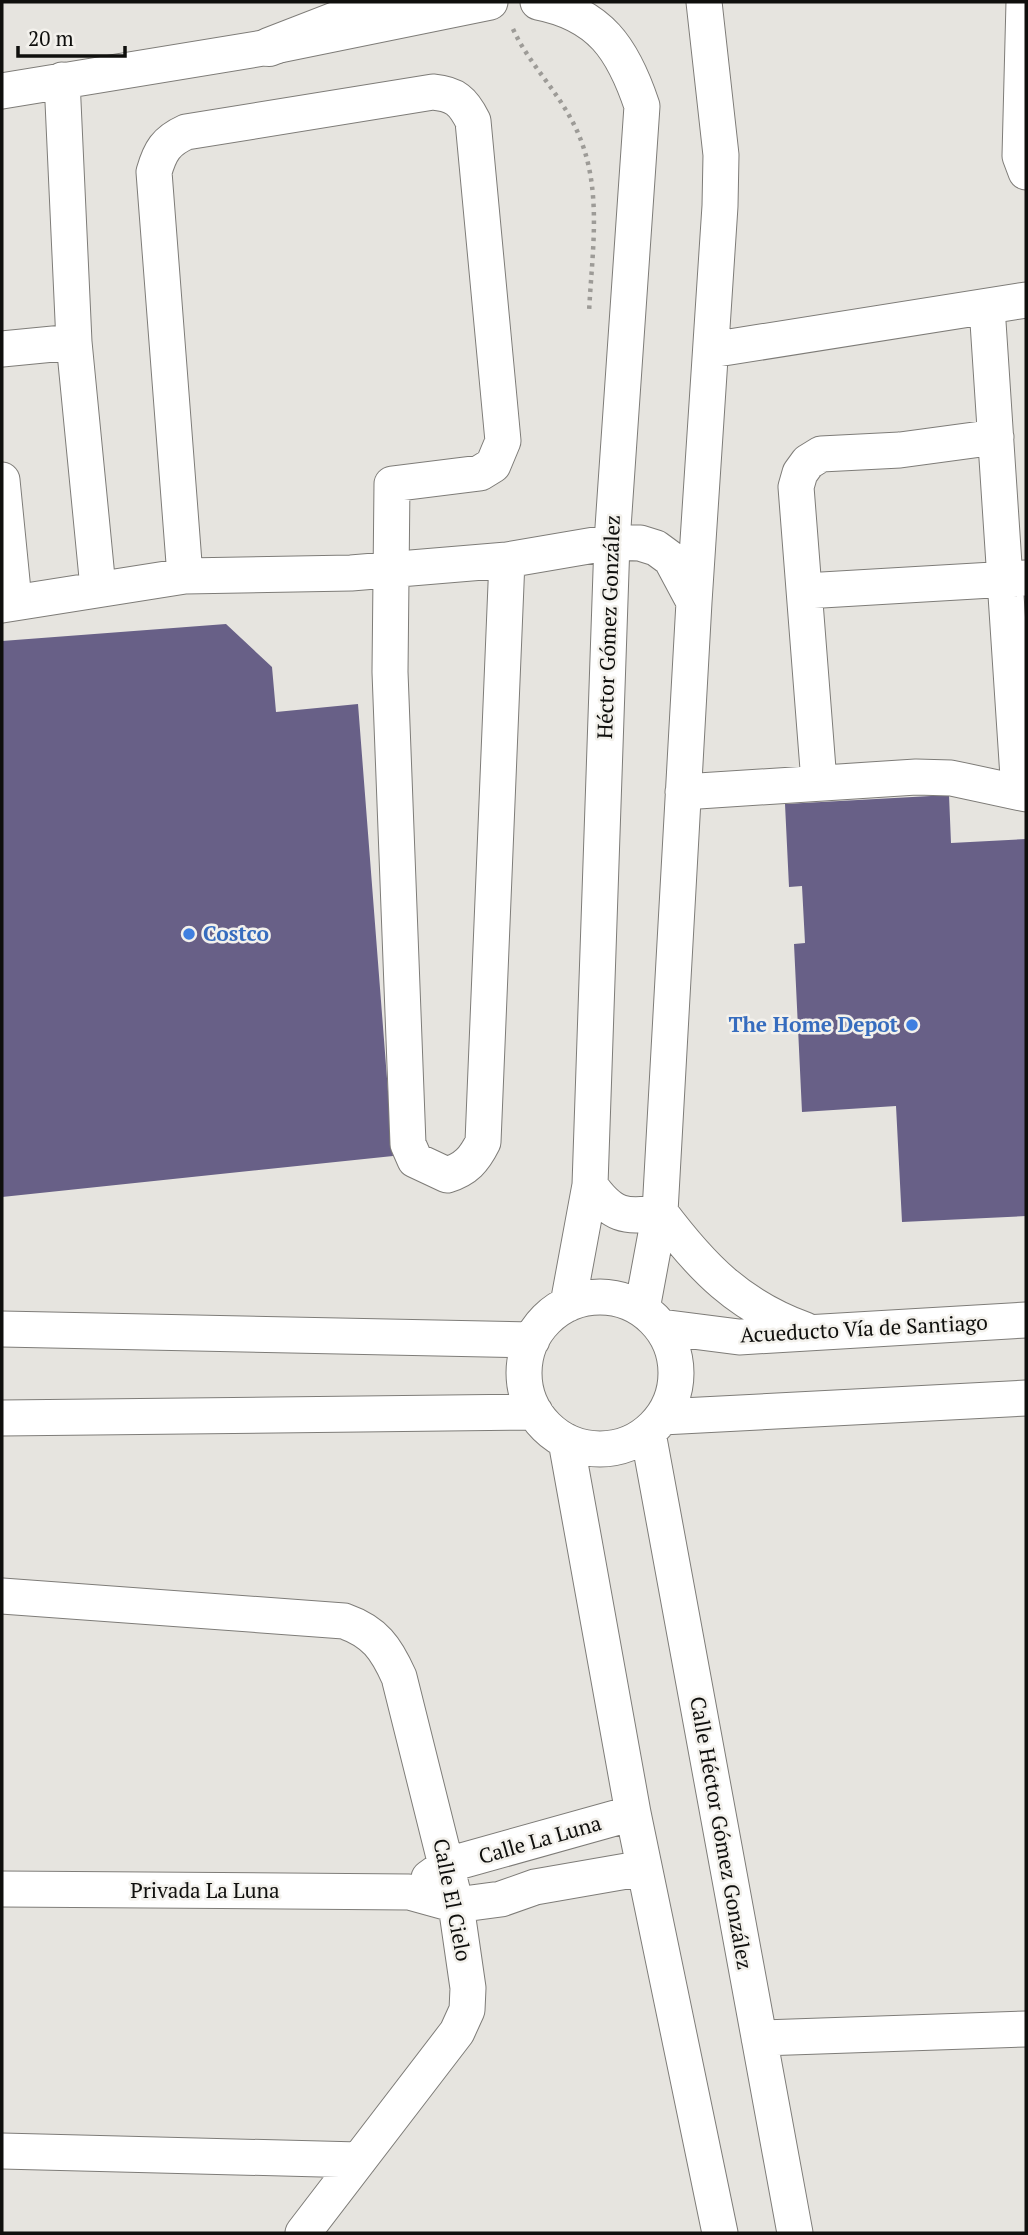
<svg xmlns="http://www.w3.org/2000/svg" width="1028" height="2235" font-family="'PT Serif',serif">
<rect width="100%" height="100%" fill="#e6e4df"/>
<path fill="#686087" d="M 226,624 L 272,667 L 276,712 L 358,704 L 393,1156 L 2,1197 L 2,641 Z
M 949,795 L 951,843 L 1026,839 L 1026,1216 L 902,1222 L 896,1106 L 802,1112 L 794,944 L 805,943 L 802,886 L 789,887 L 785,804 Z"/>
<g fill="none" stroke-linecap="round" stroke-linejoin="round">
<defs>
<path id="minor" d="M 538,2 C 600,14 623,49 642,106 L 612,542 L 590,1185 L 568,1304
M 1024,2 L 1020,156 L 1026,172
M 62,80 L 74,342 L 98,588
M 2,91 L 269,47 L 490,2
M 987,307 L 1019,792
M 2,349 L 74,342
M 711,350 L 1026,300
M 2,480 L 14,601
M 185,576 L 154,172 C 160,151 166,141 186,132 L 433,92 C 455,94 463,101 473,121 L 503,441 L 493,465 L 480,473 L 392,484 L 390,672 L 408,1144 L 415,1160 L 447,1175 C 466,1169 474,1160 483,1142 L 507,560
M 805,591 L 1026,578
M 2,605 L 185,576 L 351,573 L 507,560 L 612,542 L 640,543 L 656,548 L 671,559 L 694,602
M 819,782 L 796,487 L 800,473 L 808,462 L 821,454 L 900,450 L 996,437
M 683,792 L 916,777 L 951,778 L 1026,794
M 590,1185 C 611,1215 625,1219 660,1212 C 702,1268 739,1306 805,1330
M524 1373a76 76 0 1 1 152 0a76 76 0 1 1-152 0Z
M 642,1309 L 660,1212 L 694,602 L 720,206 L 721,155 L 704,2
M 661,1327 L 739,1337 L 1026,1320
M 2,1329 L 532,1340
M 662,1417 L 1026,1398
M 2,1418 L 535,1412
M 648,1433 L 795,2233
M 566,1441 L 633,1813 L 720,2233
M 2,1596 L 344,1621 C 375,1632 386,1648 399,1677 L 456,1905 L 468,1988 L 467,2010 L 457,2032 L 303,2233
M 429,1878 L 447,1865 L 633,1813
M 2,1889 L 409,1892 L 456,1905 L 501,1899 L 535,1887 L 644,1868
M 759,2038 L 1026,2029
M 2,2151 L 359,2160"/>
<path id="highway" d="M 269,47 L 385,2"/>
</defs>
<use href="#minor" stroke="#7e7c78" stroke-width="37"/>
<use href="#highway" stroke="#7e7c78" stroke-width="40"/>
<path stroke="#9d9b97" stroke-width="4.5" stroke-dasharray="3.5 5" stroke-linecap="butt" d="M 513,29 C 528,62 554,87 571,119 C 605,180 592,247 589,313"/>
<use href="#minor" stroke="#fff" stroke-width="35"/>
<use href="#highway" stroke="#fff" stroke-width="38"/>
</g>
<g fill="#3f7fe0" stroke="#f3f1ec" stroke-width="2.5">
<circle cx="189" cy="934" r="7"/>
<circle cx="912" cy="1025" r="7"/>
</g>
<g text-anchor="middle" stroke-width="5" stroke-linejoin="round" paint-order="stroke">
<g font-size="21" fill="#0f0f0d" stroke="#f3f1ec">
<text transform="translate(609 627) rotate(-88)" y="7">Héctor Gómez González</text>
<text transform="translate(864 1329) rotate(-3)" y="7">Acueducto Vía de Santiago</text>
<text transform="translate(721 1833) rotate(80)" y="7">Calle Héctor Gómez González</text>
<text transform="translate(540 1840) rotate(-16)" y="7">Calle La Luna</text>
<text x="205" y="1898">Privada La Luna</text>
<text transform="translate(452 1900) rotate(79)" y="7">Calle El Cielo</text>
</g>
<g font-size="21" font-weight="bold" fill="#366cbe" stroke="#f3f1ec" text-anchor="start">
<text x="203" y="941">Costco</text>
<text x="898" y="1032" text-anchor="end">The Home Depot</text>
</g>
</g>
<rect width="1028" height="2235" fill="none" stroke="#0f0f0d" stroke-width="7"/>
<path d="M18 46v10h107v-10" fill="none" stroke="#0f0f0d" stroke-width="3.5"/>
<text x="28" y="46" font-size="21" fill="#0f0f0d" stroke="#f3f1ec" stroke-width="5" paint-order="stroke">20 m</text>
</svg>
